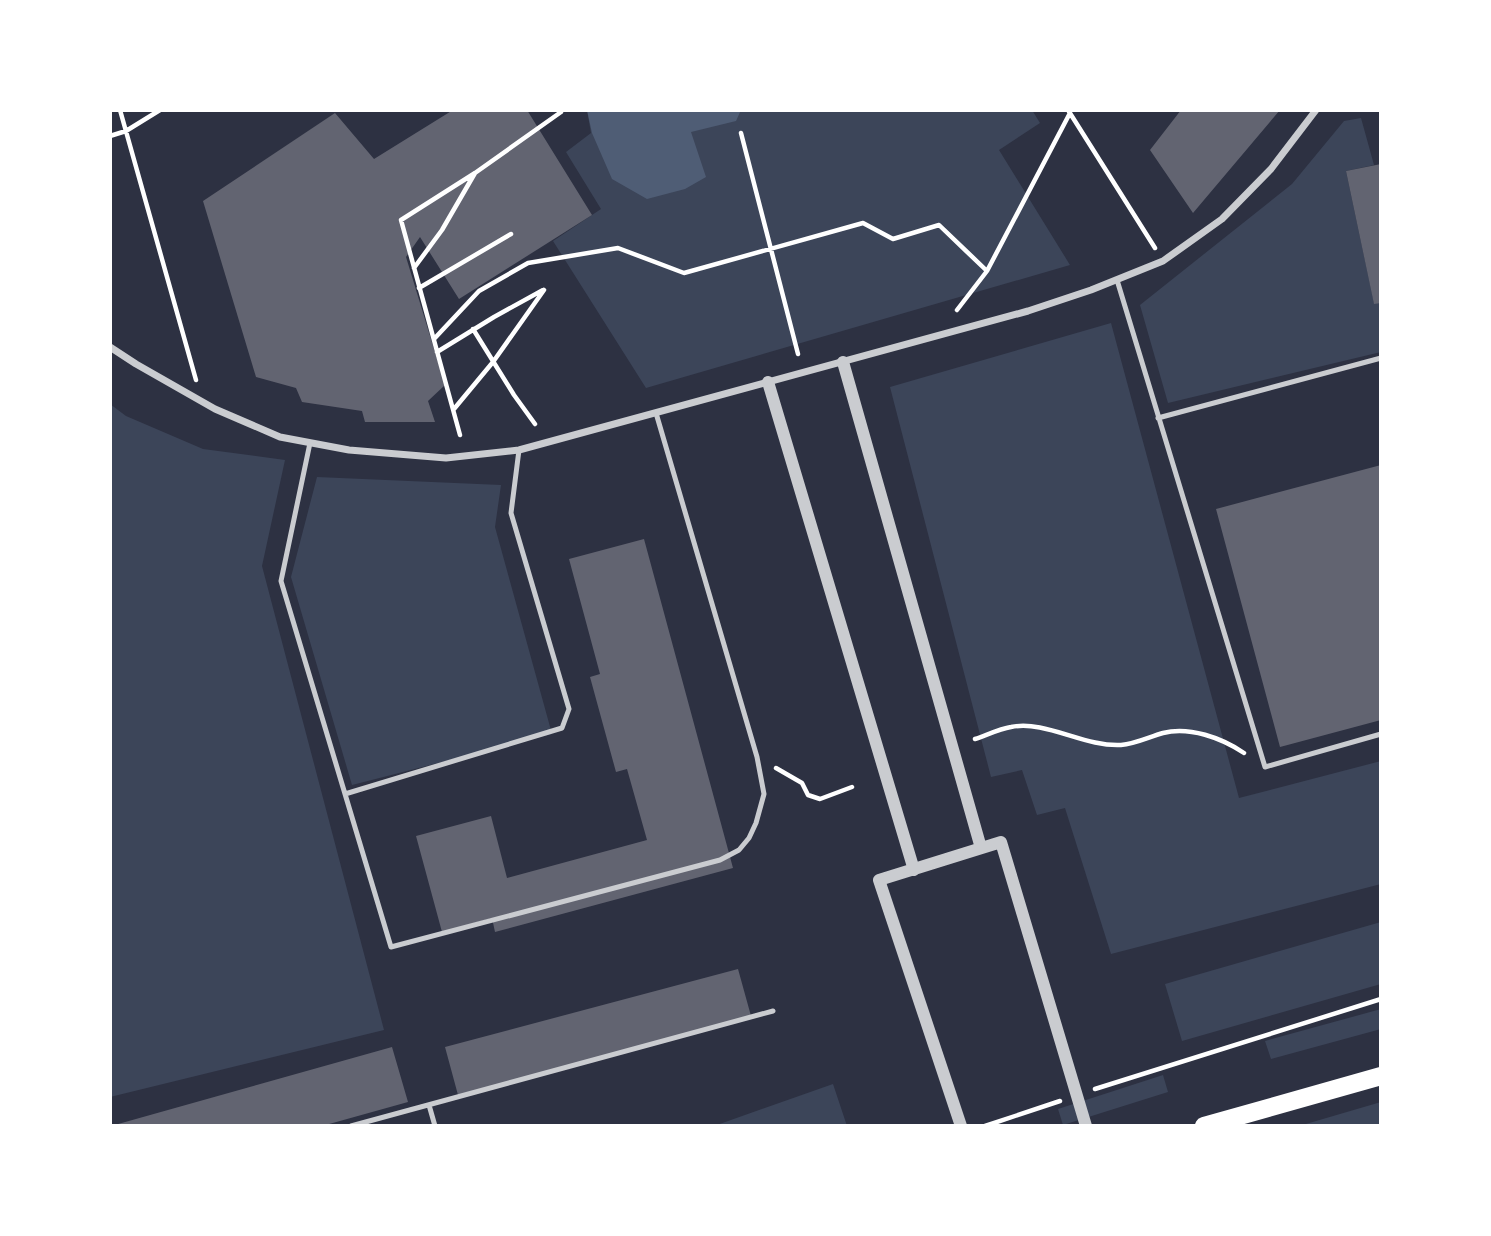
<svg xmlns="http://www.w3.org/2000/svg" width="1491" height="1236" font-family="'DejaVu Sans',sans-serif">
<rect width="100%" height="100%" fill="#2d3142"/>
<path fill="#3c4559" d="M 587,110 L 1032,110 L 1040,123 L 999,150 L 1070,265 L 646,388 L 553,241 L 601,209 L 566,152 L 591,133 Z
M 1361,118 L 1374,165 L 1346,171 L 1374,303 L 1381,303 L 1381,352 L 1168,403 L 1140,305 L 1292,184 L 1344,121 Z
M 1111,323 L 1239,798 L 1381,761 L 1381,884 L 1111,954 L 1065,808 L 1037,815 L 1022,770 L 991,777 L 890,387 Z
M 110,404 L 126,416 L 203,449 L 285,460 L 262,566 L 384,1030 L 110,1097 Z
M 317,477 L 501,485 L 495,527 L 552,734 L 352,785 L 291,577 Z
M 1381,922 L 1381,984 L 1182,1041 L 1165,984 Z
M 1381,1009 L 1381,1029 L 1271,1059 L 1265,1041 Z
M 1163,1075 L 1168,1092 L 1063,1125 L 1058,1109 Z
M 833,1084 L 847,1126 L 714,1126 Z
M 1381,1102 L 1381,1126 L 1299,1126 Z"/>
<path fill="#4f5d75" d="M 587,110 L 741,110 L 736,121 L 691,132 L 706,177 L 685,189 L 647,199 L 612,179 L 592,133 Z"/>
<path fill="#626471" d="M 453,110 L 527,110 L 592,215 L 459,299 L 420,237 L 406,257 L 445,385 L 428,401 L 435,422 L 365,422 L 362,411 L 302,402 L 296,388 L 256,377 L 203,201 L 335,113 L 374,159 Z
M 1181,110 L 1280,110 L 1193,213 L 1150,150 Z
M 1381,164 L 1381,303 L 1374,304 L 1346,171 Z
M 1381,465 L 1381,720 L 1280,747 L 1216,509 Z
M 644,539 L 733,868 L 495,932 L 492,918 L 442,932 L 416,836 L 491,816 L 507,878 L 647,840 L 627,769 L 616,772 L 590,677 L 600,674 L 569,559 Z
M 738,969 L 751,1016 L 458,1095 L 445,1047 Z
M 392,1047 L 408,1102 L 322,1126 L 111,1126 Z"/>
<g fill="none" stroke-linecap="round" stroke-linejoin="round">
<path stroke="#fff" stroke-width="4.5" d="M 120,110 L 196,380
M 1068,110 L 1155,248
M 741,133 L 798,354
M 110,136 L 126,131 L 160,110
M 414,268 L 442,230 L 475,173
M 419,288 L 511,234
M 957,310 L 987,271 L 1070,113
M 473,329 L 514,395 L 535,424
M 434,339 L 479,291 L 528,263 L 618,248 L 684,273 L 863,223 L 893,239 L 939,225 L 987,271
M 437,352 L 494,317 L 543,290
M 454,409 L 493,362 L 544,290
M 460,435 L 401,220 L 475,173 L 561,112 L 560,110
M 975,739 C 987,735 999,729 1011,727 C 1046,720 1084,747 1121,745 C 1135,744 1149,737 1163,733 C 1189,726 1222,738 1244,753
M 776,768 L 802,783 L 808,795 L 820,799 L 852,787
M 1095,1089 L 1381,999
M 985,1126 L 1060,1101"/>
<path stroke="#caccd0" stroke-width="5" d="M 1117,280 L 1265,767 L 1381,734
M 1158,418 L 1381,358
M 310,443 L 281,581 L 391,947 L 720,860 L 739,850 L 749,838 L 756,823 L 764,794 L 757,757 L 656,413
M 345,794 L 562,728 L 569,709 L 511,513 L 519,450
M 429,1105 L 435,1126
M 351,1126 L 773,1011"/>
<path stroke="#caccd0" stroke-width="7" d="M 110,347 L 136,364 L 215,409 L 280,437 L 349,450 L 446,458 L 519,450 L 1028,311 L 1091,290 L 1163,261 L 1222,219 L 1271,169 L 1316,110"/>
<path stroke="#caccd0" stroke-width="12" d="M 843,362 L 981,848
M 768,382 L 914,870
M 961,1126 L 879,880 L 1001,842 L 1086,1126"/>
<path stroke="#fff" stroke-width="18" d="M 1204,1126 L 1381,1076"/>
</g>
<rect width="1491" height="1236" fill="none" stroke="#ffffff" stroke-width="224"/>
</svg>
